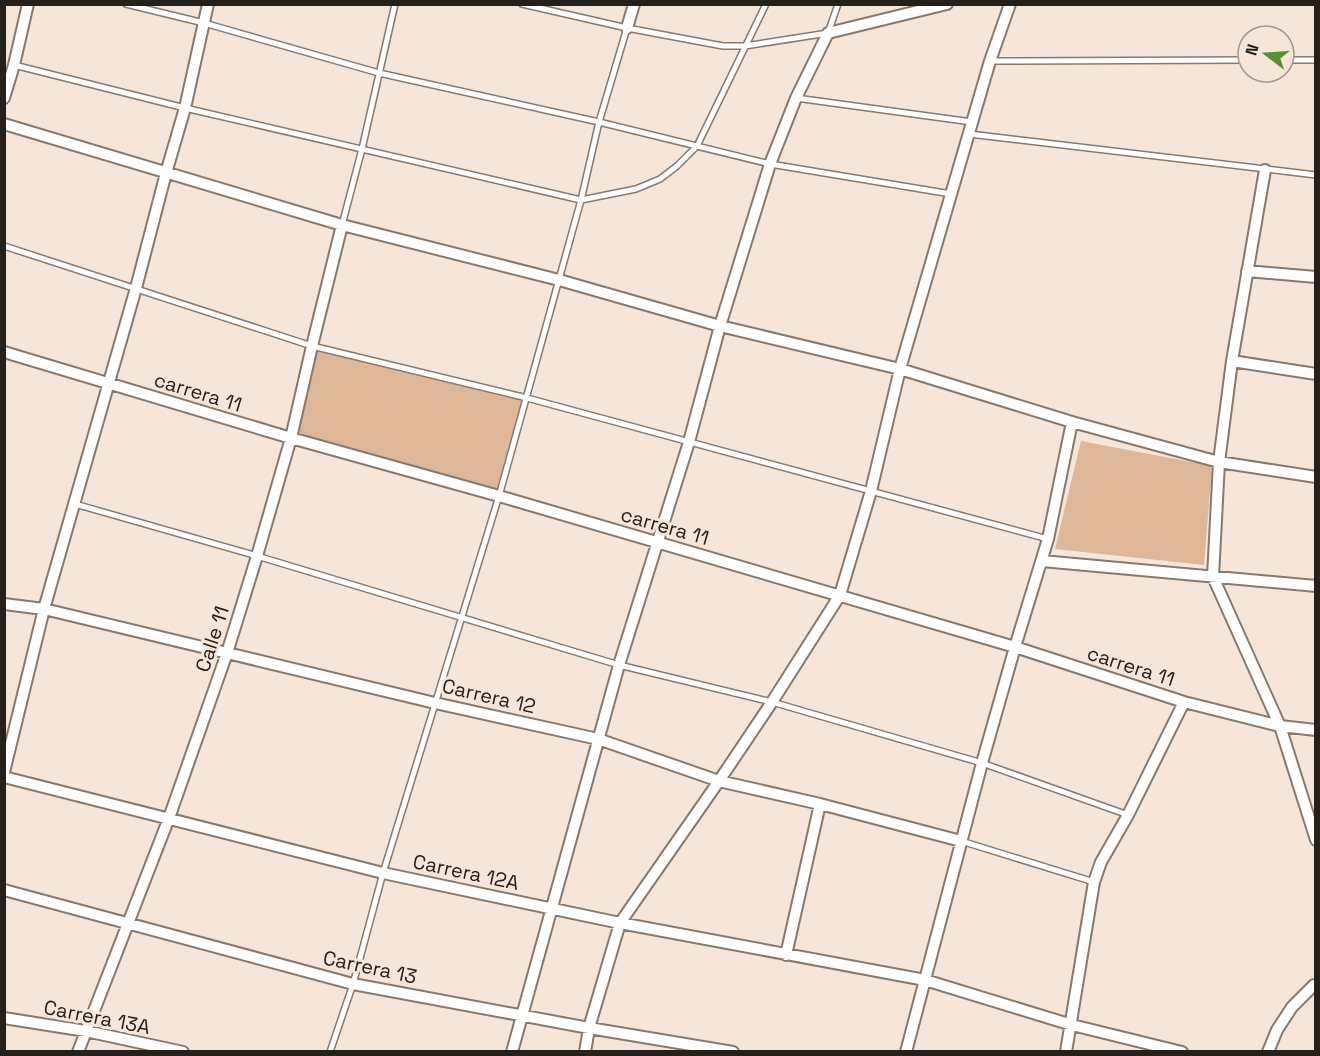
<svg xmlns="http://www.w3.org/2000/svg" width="1320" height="1056" font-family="'Space Grotesk',sans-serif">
<rect width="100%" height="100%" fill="#f6e6d9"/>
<path fill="#ddb798" d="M 314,349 L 522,400 L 496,493 L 296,436 Z
M 1081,441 L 1212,466 L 1204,565 L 1055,549 Z"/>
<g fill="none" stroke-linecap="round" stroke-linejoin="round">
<defs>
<path id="lane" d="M 126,4 L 204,23 L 379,73 L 599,122 L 770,164 L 951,194
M 522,4 L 627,28 L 723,46 L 745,46 L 828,33 L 838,4
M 1284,60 L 1316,60
M 990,61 L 1248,60
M 14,65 L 185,108 L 581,200 L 636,189 L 660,179 L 677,166 L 697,146 L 766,4
M 796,98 L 972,122
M 969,134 L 1316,175
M 342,225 L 362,149 L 395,4
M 4,246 L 312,346 L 527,398 L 1048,539
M 75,504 L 257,556 L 619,665 L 772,702 L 982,763 L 1128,815
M 961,841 L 1094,882
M 330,1052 L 353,984 L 383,873 L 499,496 L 581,200 L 599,122 L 627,28"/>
<path id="street" d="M 627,28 L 634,4
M 4,98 L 14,65 L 28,4
M 4,124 L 342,225 L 559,280 L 720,326 L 900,369 L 1072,422 L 1219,462 L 1316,477
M 1265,170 L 1232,361 L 1219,462 L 1213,577 L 1280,726 L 1316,840
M 1247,271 L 1316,277
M 4,352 L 291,438 L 499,496 L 1015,647 L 1184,702 L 1280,726 L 1316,730
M 1232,361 L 1316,374
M 1042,561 L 1316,586
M 4,604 L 44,609 L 435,703 L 598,739 L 719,781 L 820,804 L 961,841
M 4,772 L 44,609 L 136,288 L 166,173 L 185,108 L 208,4
M 4,777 L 383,873 L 620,923 L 925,980 L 1072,1025 L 1182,1052
M 4,890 L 353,984 L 589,1028 L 733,1052
M 786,955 L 820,804
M 4,1018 L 86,1031 L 183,1052
M 78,1052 L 169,818 L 227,653 L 257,556 L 291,438 L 312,346 L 342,225
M 512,1052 L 619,665 L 689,442 L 720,326 L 770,164 L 796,98 L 828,33 L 947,4
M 585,1052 L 589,1028 L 620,923 L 719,781 L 772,702 L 840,595 L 871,491 L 900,369 L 990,61 L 1010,4
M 906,1052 L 982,763 L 1015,647 L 1048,539 L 1072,422
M 1066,1052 L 1094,882 L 1101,862 L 1128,815 L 1184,702
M 1268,1052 L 1277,1030 L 1292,1007 L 1314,985"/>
</defs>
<use href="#lane" stroke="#88796d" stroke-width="8"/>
<use href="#street" stroke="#88796d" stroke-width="14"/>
<use href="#lane" stroke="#fff" stroke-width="5"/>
<use href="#street" stroke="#fff" stroke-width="10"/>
</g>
<g text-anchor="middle" stroke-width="6" stroke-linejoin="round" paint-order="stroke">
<g font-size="20" fill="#26201b" stroke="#f6e6d9">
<text transform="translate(198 392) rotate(17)" y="7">carrera 11</text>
<text transform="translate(665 526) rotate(16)" y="7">carrera 11</text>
<text transform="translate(212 639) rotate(-72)" y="7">Calle 11</text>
<text transform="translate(1131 666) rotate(18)" y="7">carrera 11</text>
<text transform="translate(489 696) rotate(13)" y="7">Carrera 12</text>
<text transform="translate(466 872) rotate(12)" y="7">Carrera 12A</text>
<text transform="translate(370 967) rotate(12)" y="7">Carrera 13</text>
<text transform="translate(97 1017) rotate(11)" y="7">Carrera 13A</text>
</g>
</g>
<rect width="1320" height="1056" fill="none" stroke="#26201b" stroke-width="12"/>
<g transform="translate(1266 54) rotate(287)"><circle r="28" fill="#f6e6d9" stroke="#a3978d" stroke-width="1.5"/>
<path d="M0-4.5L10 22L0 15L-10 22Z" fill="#559231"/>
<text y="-9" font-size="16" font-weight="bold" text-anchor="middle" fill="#26201b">N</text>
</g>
</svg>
